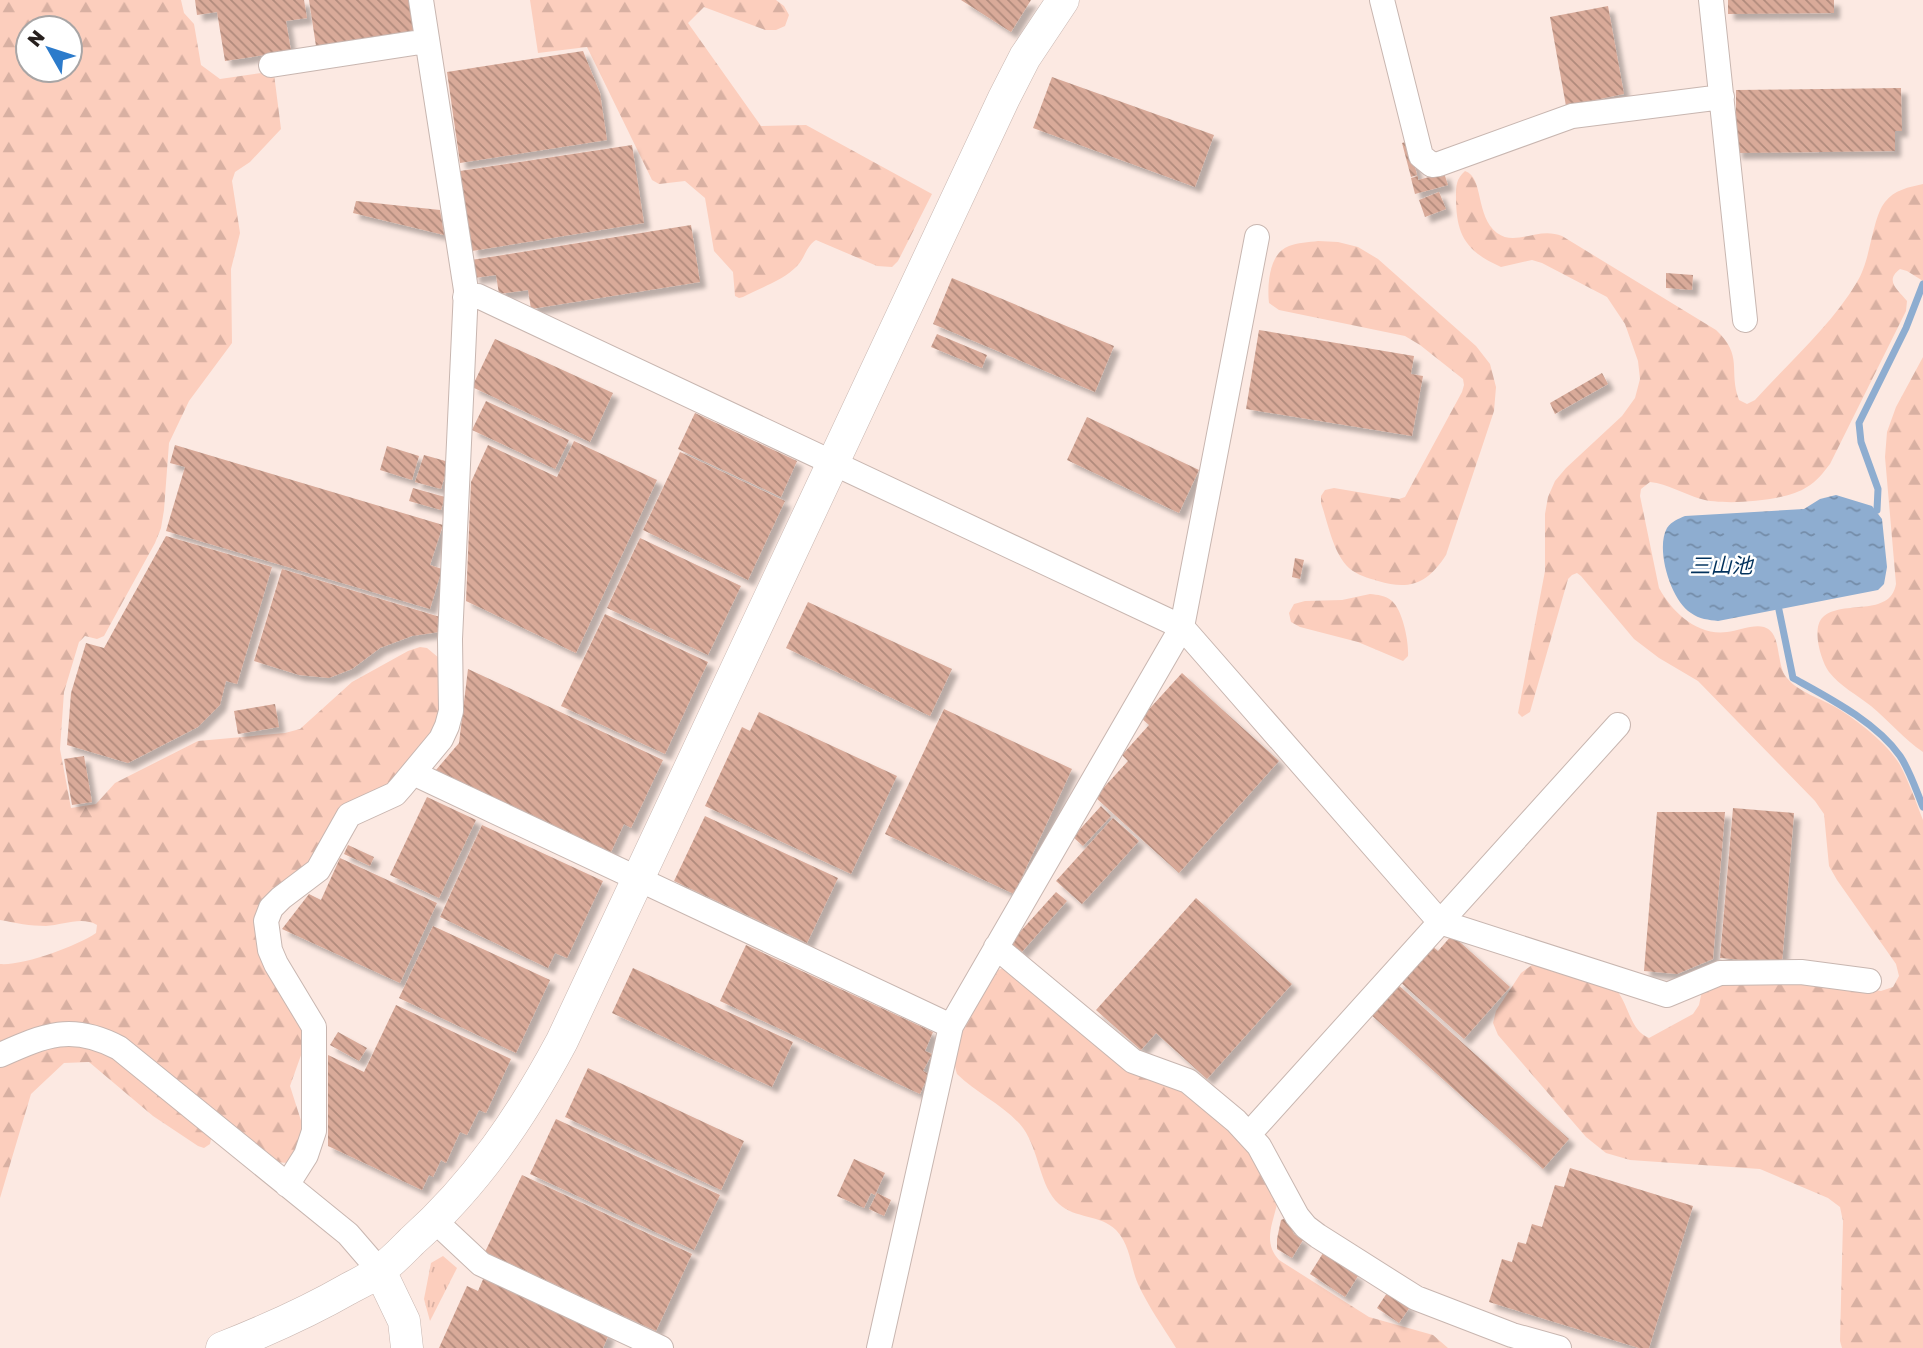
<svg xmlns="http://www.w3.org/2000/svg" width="1923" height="1348" font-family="'Golos Text','Noto Sans JP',sans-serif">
<defs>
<pattern id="grass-tufts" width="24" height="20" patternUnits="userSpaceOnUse" patternTransform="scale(1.75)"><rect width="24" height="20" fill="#fccebd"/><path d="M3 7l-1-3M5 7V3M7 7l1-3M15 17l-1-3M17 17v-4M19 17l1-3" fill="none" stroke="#d8b0a2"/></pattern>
<pattern id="forest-firs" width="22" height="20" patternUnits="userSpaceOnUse" patternTransform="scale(1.75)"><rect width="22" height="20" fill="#fccebd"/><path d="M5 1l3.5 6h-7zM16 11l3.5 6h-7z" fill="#d8b0a2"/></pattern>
<pattern id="water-ripples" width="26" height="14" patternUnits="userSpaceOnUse" patternTransform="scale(1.75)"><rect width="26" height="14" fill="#8eadd0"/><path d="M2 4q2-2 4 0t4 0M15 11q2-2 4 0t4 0" fill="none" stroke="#748ca8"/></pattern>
<pattern id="building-back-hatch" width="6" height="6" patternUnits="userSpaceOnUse" patternTransform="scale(1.75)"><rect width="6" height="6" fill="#d9aa99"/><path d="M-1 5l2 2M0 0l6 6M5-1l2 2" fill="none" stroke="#b08a7c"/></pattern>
<filter id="shadow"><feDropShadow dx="6" dy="6" stdDeviation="2" flood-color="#0004"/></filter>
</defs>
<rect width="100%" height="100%" fill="#fce9e2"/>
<path fill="url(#grass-tufts)" d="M 443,1256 L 457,1268 L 430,1321 L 424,1299 L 431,1263 Z"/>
<path fill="url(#forest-firs)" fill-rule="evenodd" d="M 0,0 L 181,0 L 184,13 L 194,24 L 201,65 L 220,79 L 268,72 L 274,74 L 281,129 L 250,162 L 235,172 L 232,181 L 240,233 L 231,269 L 232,343 L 189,401 L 169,443 L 164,510 L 161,528 L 155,543 L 104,636 L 97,639 L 85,636 L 79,642 L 64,692 L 60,749 L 71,808 L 96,804 L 115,783 L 198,741 L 285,733 L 300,729 L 352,682 L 408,651 L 420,647 L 427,648 L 439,658 L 440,723 L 396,781 L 264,904 L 303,1023 L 305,1044 L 290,1086 L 304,1130 L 303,1141 L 288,1163 L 275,1162 L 124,1040 L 0,1044 L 0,964 C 23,966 77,946 96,933 L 97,925 C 82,916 63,925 46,926 C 30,926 16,923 0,920 ZM 28,28 L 70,28 L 70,70 L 28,70 Z
M 530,0 L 776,0 L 784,6 L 789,15 L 785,26 L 776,30 L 765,30 L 704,7 L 688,23 L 761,126 L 806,125 L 932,194 L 898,261 L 892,267 L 877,266 L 816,240 C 806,246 805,258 797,266 C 784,280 760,288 743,297 L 739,298 L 735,296 L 733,272 L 714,251 L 705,198 L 685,181 L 659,184 L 652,180 L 587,47 L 538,53 Z
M 1465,171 C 1484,177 1475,216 1497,233 C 1516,247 1538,226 1562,236 L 1716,330 C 1744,356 1728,370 1739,400 L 1747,404 L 1755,400 C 1789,362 1831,326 1857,282 C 1871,260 1872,218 1885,202 C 1894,190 1909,187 1923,184 L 1923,281 L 1907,271 L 1900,269 C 1884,281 1898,290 1907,301 L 1906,311 L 1830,464 C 1823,473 1817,481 1807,487 C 1787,501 1725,506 1701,499 C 1684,494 1668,484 1650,482 L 1641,489 L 1640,496 L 1659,588 C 1672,612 1697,636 1727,632 C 1738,631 1753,624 1764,627 C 1783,633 1775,665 1787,678 C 1798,692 1822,699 1837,708 C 1857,720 1889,745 1900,765 C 1909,782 1916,802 1923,820 L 1923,1348 L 1842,1348 L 1840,1341 L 1843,1221 L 1840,1207 L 1828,1198 L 1760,1169 L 1630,1160 L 1606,1153 L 1586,1137 L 1498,1035 L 1493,1023 L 1496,1011 L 1521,973 L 1532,965 L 1543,964 L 1618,992 C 1629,1007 1631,1031 1649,1038 L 1693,1014 L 1699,1005 L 1702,991 L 1721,981 L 1801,980 L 1881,991 L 1893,987 L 1899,976 L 1896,964 L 1837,880 L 1829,866 L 1824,814 L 1815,801 L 1698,681 L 1659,658 L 1634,639 L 1581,576 L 1577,573 L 1572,575 L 1568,579 L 1530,712 L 1522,717 L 1518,713 L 1545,571 L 1545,514 L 1548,497 L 1555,481 L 1566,468 L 1622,416 L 1635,398 L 1640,379 L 1638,361 L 1625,324 L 1607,297 L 1542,263 L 1532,260 L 1501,267 C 1465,251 1456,234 1456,197 C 1456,186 1456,179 1465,171 Z
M 1318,241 L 1338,242 L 1358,247 L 1378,259 L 1476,346 L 1490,364 L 1496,387 L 1494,411 L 1446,555 C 1428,583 1410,591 1378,581 C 1368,578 1357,575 1349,568 C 1333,553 1328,523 1321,503 L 1321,496 L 1325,490 L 1334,488 L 1399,499 L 1405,497 L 1462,392 L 1464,385 L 1463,379 L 1420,345 L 1405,336 L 1279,310 L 1269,303 C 1267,285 1269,253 1289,246 C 1297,243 1309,242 1318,241 Z
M 1923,357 L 1923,752 C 1904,739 1889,721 1871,706 C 1857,695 1840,686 1829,672 C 1821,661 1811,628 1823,617 C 1843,599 1890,618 1896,584 L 1885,457 L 1887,432 L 1896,407 Z
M 1370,594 C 1378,595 1385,595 1392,601 C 1403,611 1409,642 1408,656 L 1403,661 L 1358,642 L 1300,627 L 1291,622 L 1289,613 L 1294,604 L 1305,601 L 1342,600 Z
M 1007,967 L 1185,1087 L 1232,1126 L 1278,1198 C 1275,1221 1261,1240 1279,1260 L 1369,1317 L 1433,1335 L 1448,1348 L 1176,1348 C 1163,1327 1148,1306 1138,1284 C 1130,1266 1131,1246 1116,1230 C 1100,1214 1075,1219 1059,1204 C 1039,1186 1040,1152 1023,1128 C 1006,1106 977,1094 957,1074 C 945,1039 980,998 998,970 Z
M 78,1043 L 113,1056 L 211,1139 L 210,1144 L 204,1148 L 198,1146 L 153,1116 L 89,1062 L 64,1063 L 31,1094 L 0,1198 L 0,1066 L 40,1048 Z"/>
<path fill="url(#water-ripples)" d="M 1836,495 L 1872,506 L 1882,519 L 1887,567 L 1884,584 L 1878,590 L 1718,621 C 1709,620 1699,619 1691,613 C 1671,601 1655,549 1667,528 C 1672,521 1678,519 1685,516 L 1804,509 L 1820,499 Z"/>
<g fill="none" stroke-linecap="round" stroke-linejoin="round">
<path stroke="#8eadd0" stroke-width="7" d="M 1877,510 L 1878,489 L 1861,442 L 1859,423 L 1906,328 L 1923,284
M 1779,610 L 1793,678 C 1829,698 1876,722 1900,756 C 1910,771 1916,790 1923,807"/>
</g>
<path fill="url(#building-back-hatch)" filter="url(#shadow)" d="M 195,0 L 304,0 L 307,18 L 286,21 L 291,51 L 225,61 L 217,12 L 197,15 Z
M 309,0 L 411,0 L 416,31 L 316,46 Z
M 961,0 L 1031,0 L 1011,32 Z
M 1728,0 L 1834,0 L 1834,13 L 1728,14 Z
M 1608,6 L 1624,94 L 1566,106 L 1550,17 Z
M 583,51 L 600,93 L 607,140 L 460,163 L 447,72 Z
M 1052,77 L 1214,135 L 1195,187 L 1033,128 Z
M 1901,88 L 1902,131 L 1895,131 L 1895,151 L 1736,153 L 1736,90 Z
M 1409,141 L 1417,175 L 1411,177 L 1402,143 Z
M 632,145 L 644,223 L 472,251 L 460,171 Z
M 1444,173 L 1448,185 L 1415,194 L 1411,178 L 1418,176 L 1418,180 Z
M 1439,192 L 1446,209 L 1425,217 L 1419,200 Z
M 356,201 L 440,210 L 444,235 L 353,213 Z
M 691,225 L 700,282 L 531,309 L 528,290 L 499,294 L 496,275 L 474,278 L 471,260 Z
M 1666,273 L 1693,275 L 1692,290 L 1666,288 Z
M 952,278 L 1114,346 L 1095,392 L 933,324 Z
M 1259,330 L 1414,356 L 1411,374 L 1423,376 L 1412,436 L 1246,409 Z
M 937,334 L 987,355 L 982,368 L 931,347 Z
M 495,339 L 613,393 L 590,442 L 472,387 Z
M 1602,373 L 1608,384 L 1555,414 L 1550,403 Z
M 486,401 L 569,440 L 555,469 L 472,430 Z
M 695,413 L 797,461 L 781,497 L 678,449 Z
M 1087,417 L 1199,470 L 1179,513 L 1067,460 Z
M 574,441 L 657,480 L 576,653 L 466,601 L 471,482 L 488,445 L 557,477 Z
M 175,445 L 443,525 L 430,565 L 442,569 L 430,609 L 166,531 L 185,467 L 170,463 Z
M 387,446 L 419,456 L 412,480 L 380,470 Z
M 680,452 L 785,501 L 748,580 L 643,530 Z
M 424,455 L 449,462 L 441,489 L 415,482 Z
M 413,488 L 445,497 L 441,510 L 409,501 Z
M 166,536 L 272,567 L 237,684 L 226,681 L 220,705 L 198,727 L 128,763 L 67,745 L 71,693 L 86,643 L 104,648 Z
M 640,538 L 741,586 L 708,655 L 607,608 Z
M 1295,558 L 1304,560 L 1300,579 L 1292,577 Z
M 282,569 L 440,617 L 439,632 L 412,636 L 380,648 L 352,669 L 329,678 L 299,675 L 254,661 Z
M 808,602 L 952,669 L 930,716 L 786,648 Z
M 605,614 L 708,662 L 665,754 L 561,706 Z
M 468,669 L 663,760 L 631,828 L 624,824 L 611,852 L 436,770 L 459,743 Z
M 1182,673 L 1279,761 L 1179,873 L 1095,797 L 1128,761 L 1122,755 L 1149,725 L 1141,718 Z
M 275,704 L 279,727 L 238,734 L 234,711 Z
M 944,709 L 1072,769 L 1014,894 L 885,834 Z
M 759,712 L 897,776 L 851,874 L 705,806 L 742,727 L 750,731 Z
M 84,756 L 92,802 L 72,805 L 64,759 Z
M 427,797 L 476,820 L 439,898 L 390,875 Z
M 1101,806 L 1111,816 L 1083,846 L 1073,837 Z
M 1733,808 L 1794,813 L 1782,963 L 1720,958 Z
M 1657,812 L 1725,812 L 1713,959 L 1677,974 L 1644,971 Z
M 705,816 L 838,878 L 807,943 L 674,881 Z
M 1113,818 L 1139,841 L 1082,904 L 1056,881 Z
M 482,825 L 603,881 L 567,958 L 555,953 L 548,968 L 440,917 Z
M 348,845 L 374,857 L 370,866 L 344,854 Z
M 340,858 L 437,903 L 400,983 L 282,929 L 309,894 L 321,900 Z
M 1056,892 L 1067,901 L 1021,953 L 1010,943 Z
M 1196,898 L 1292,984 L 1207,1079 L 1156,1033 L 1141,1050 L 1096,1010 Z
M 433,926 L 550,980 L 516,1053 L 399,998 Z
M 1452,935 L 1510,987 L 1464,1039 L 1398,980 L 1430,944 L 1438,951 Z
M 746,945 L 933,1032 L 925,1051 L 932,1054 L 923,1071 L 929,1074 L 920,1094 L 720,1001 Z
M 633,968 L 793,1042 L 772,1087 L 612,1013 Z
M 1395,982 L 1569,1139 L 1543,1169 L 1368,1012 Z
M 396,1005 L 511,1059 L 486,1113 L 479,1110 L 467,1135 L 460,1132 L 446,1163 L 441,1160 L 433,1177 L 429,1175 L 422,1190 L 328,1146 L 328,1055 L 364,1072 Z
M 338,1032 L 367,1048 L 359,1061 L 330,1045 Z
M 588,1068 L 744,1141 L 721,1190 L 565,1117 Z
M 556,1119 L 720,1195 L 694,1250 L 530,1174 Z
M 854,1159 L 885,1173 L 875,1195 L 871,1193 L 864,1208 L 837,1196 Z
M 1570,1168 L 1693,1206 L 1649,1348 L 1639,1348 L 1489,1302 L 1502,1259 L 1512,1262 L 1518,1242 L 1526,1244 L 1532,1224 L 1542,1227 L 1555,1185 L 1564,1187 Z
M 522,1175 L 692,1254 L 656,1331 L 485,1252 Z
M 877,1193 L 891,1200 L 884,1216 L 869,1209 Z
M 1286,1218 L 1294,1234 L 1303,1240 L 1292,1258 L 1277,1249 L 1277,1239 L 1281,1220 Z
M 1323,1253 L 1358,1276 L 1345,1297 L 1310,1274 Z
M 484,1277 L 609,1334 L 603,1348 L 439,1348 L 467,1286 L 478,1291 Z
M 1387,1293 L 1410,1307 L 1399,1323 L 1377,1308 Z"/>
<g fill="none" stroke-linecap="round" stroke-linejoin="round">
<defs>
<path id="minor" d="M 1382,0 L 1421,156 L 1432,165 L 1439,164 L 1572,116 L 1722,97
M 1711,0 L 1745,320
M 271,65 L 427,41
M 465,297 L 478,296 L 1182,627 L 1440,922 L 1667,995 L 1720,973 L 1801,972 L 1869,981
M 413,773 L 951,1026
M 996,947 L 1133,1061 L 1188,1081 L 1236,1121 L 1259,1146 L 1297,1216 L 1306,1227 L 1318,1236 L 1416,1298 L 1512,1335 L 1559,1348
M 0,1055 C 45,1035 72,1023 119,1048 L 348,1234 L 380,1271
M 1249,1134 L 1618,725
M 287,1185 L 306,1155 L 314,1131 L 314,1027 L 276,964 L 270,950 L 266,921 L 271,908 L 281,898 L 318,870 L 349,815 L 395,794 L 402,786 L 441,739 L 447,726 L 451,711 L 450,639 L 466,290 L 421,0
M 435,1221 L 481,1264 L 661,1348
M 879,1348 L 951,1026 L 1182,627 L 1257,237"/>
<path id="tertiary" d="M 380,1271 L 404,1321 L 407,1348
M 222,1348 C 265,1331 308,1312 348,1289 C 359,1283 371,1278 380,1270 C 392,1262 402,1251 412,1241 C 476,1184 522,1116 562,1041 L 1004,98 L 1025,57 L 1063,0"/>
</defs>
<use href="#minor" stroke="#c8b6b0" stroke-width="26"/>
<use href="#tertiary" stroke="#c8b6b0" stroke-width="33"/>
<use href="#minor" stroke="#fff" stroke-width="24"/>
<use href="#tertiary" stroke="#fff" stroke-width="32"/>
</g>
<g text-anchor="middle" stroke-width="5" stroke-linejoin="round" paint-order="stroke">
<g font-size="21" font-style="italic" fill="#02325d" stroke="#fff">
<text x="1721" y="573">三山池</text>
</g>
</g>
<g transform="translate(49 49) rotate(309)"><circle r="33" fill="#ffffff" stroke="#a8a5a5" stroke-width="2"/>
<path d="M0-5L12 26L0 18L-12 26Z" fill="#2c7bcb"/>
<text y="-10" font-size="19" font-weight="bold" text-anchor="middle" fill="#261f1d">N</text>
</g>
</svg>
